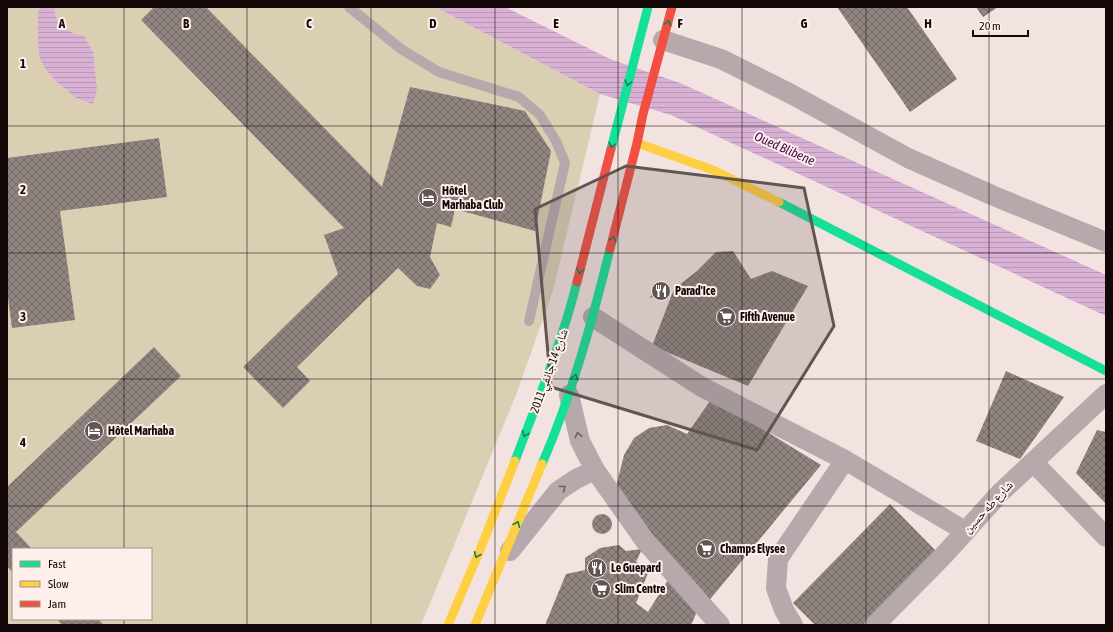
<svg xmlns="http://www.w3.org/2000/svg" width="1113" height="632" font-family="'Asap Condensed','Noto Naskh Arabic',sans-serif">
<defs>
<pattern id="water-rules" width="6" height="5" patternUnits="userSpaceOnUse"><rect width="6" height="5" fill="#d8b1d5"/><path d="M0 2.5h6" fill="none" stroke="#b897b5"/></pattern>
<pattern id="building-cross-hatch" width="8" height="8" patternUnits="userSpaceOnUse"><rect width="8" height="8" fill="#8f847f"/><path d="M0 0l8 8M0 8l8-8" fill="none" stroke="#746a66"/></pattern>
</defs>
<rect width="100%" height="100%" fill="#f3e3e0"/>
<path fill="#dbcfb3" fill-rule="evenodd" d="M 7,7 L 435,7 L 600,94 L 553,291 L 516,395 L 421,625 L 7,625 ZM 13,549 L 151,549 L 151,619 L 13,619 Z"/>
<path fill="url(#water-rules)" d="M 40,7 L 54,7 L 56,20 L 74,34 L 84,36 L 93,52 L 97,90 L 93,104 L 76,98 L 56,81 L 47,71 L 40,59 L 38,46 L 38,14 Z
M 435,7 L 505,7 L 610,59 L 680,83 L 1106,275 L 1106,316 L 671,115 L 600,94 Z"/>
<path fill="url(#building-cross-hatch)" d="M 154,7 L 206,7 L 382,187 L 410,87 L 525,111 L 551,151 L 535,231 L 455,209 L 451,227 L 437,223 L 430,257 L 440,275 L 430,289 L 417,286 L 398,268 L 297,367 L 310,381 L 283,408 L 243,367 L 338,274 L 324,235 L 344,228 L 141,20 Z
M 837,7 L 907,7 L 957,79 L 910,112 Z
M 976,7 L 998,7 L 983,17 Z
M 159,138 L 167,197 L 60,211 L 75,320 L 12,328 L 7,290 L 7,158 Z
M 733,251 L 751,279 L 772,271 L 808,286 L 748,386 L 652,346 L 674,289 L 697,271 L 716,252 Z
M 665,282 L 670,288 L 662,294 L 649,298 Z
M 154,347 L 181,376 L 16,532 L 32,549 L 13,549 L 13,573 L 7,566 L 7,487 Z
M 1006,371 L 1064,397 L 1020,459 L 976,441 Z
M 712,398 L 821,465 L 707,603 L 614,495 L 624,455 L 634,438 L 649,428 L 667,425 L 687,434 Z
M 1097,430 L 1106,432 L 1106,504 L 1076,473 Z
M 890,504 L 936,551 L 863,625 L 815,625 L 793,603 Z
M592 524a10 10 0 1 1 20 0a10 10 0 1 1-20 0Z
M 619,545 L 626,551 L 642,549 L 636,562 L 650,568 L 636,603 L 648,612 L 671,575 L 699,607 L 691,625 L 545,625 L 566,574 L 585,570 L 585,558 L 600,548 Z
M 57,619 L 98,619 L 104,625 L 62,625 Z"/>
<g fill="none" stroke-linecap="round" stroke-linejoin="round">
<path stroke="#b6a9ac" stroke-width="10" d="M 349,7 L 401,49 L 439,72 L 519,97 L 540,115 L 556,141 L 565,163 L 529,321"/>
<path stroke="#b6a9ac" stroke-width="20" d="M 663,40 L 721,59 L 791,94 L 908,158 L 994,196 L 1106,242
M 593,317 L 702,387 L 845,460 L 965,531
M 569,395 L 580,441 L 595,470 L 645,541 L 720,625
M 1033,462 L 1106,537
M 510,551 L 558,491 L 576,479 L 595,470
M 793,625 L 784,610 L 776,588 L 778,559 L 845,460
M 875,625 L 944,555 L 1001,492 L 1106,394"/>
<path stroke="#16e098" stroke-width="9" d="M 611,149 L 648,7
M 779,202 L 1106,371
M 515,461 C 537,402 562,343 577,282
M 542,464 C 572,395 592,322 610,249"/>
<path stroke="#ffcf43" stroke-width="9" d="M 637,143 L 713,170 L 779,202
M 448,625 L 480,550 L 515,461
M 475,625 L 542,464"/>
<path stroke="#f24e42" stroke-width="9" d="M 610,249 L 637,143 L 643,114 L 672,7
M 577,282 L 611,149"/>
</g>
<defs><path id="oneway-chevron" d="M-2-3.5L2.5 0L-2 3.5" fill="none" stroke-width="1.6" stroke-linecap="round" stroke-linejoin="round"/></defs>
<g stroke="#157f57">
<use href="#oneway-chevron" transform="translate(668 23) rotate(-75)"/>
<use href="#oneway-chevron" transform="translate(628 83) rotate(105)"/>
<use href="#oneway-chevron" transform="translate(612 145) rotate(104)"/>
<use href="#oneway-chevron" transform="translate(613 239) rotate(-76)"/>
<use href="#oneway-chevron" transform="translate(580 271) rotate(104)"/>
<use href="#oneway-chevron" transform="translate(575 377) rotate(-73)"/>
<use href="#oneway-chevron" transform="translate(525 434) rotate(112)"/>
<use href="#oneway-chevron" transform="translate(517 524) rotate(-67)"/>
<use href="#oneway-chevron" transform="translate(477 555) rotate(113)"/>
</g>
<g stroke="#6d6162">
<use href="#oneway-chevron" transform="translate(578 435) rotate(-104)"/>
<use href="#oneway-chevron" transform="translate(563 488) rotate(-36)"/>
</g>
<path fill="#615553" fill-opacity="0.2" stroke="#615553" stroke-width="3" stroke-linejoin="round" d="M 626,166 L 804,188 L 834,326 L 757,450 L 551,387 L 535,209 Z"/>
<path fill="none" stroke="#130807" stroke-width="1" stroke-opacity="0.55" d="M 124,7 L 124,549M 247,7 L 247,625M 371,7 L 371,625M 495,7 L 495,625M 618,7 L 618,625M 742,7 L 742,625M 866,7 L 866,625M 989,7 L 989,625M 7,126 L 1106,126M 7,253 L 1106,253M 7,379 L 1106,379M 7,506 L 1106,506M 124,619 L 124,625"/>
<defs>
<symbol id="hotel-disc" viewBox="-11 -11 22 22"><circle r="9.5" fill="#615553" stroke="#feefec"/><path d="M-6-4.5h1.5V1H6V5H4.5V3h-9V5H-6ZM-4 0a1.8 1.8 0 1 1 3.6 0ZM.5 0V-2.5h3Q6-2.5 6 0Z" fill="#fff"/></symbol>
<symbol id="restaurant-disc" viewBox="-11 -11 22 22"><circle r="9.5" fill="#615553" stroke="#feefec"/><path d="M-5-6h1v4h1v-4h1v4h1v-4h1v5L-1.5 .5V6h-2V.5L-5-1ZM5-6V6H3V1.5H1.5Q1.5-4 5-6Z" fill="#fff"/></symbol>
<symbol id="supermarket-disc" viewBox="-11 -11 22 22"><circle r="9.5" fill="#615553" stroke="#feefec"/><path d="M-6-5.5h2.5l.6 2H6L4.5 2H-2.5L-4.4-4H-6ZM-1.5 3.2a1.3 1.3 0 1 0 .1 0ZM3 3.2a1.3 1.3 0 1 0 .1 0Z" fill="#fff"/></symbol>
</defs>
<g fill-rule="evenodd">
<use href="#hotel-disc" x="417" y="187" width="22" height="22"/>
<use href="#restaurant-disc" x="650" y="280" width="22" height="22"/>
<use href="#supermarket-disc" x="715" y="306" width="22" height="22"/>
<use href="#hotel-disc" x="83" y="420" width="22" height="22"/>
<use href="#supermarket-disc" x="695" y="538" width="22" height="22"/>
<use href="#restaurant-disc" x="586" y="557" width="22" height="22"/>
<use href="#supermarket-disc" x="590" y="578" width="22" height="22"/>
</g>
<g text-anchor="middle" stroke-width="4" stroke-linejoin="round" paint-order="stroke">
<g font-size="12" font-weight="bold" fill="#130807" stroke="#feefec" text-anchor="start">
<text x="442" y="195">Hôtel<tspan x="442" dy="14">Marhaba Club</tspan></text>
<text x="675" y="295">Parad'Ice</text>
<text x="740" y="321">Fifth Avenue</text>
<text x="108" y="435">Hôtel Marhaba</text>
<text x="720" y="553">Champs Elysee</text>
<text x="611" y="572">Le Guepard</text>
<text x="615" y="593">Slim Centre</text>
</g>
<g font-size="12" fill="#130807" stroke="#feefec">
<text transform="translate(549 371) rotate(-70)" y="4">شارع 14 جانفي 2011</text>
<text transform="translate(988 507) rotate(-47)" y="4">شارع طه حسين</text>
</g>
<g font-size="13" font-style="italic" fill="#45094b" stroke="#feefec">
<text transform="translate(785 148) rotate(24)" y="5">Oued Blibene</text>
</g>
</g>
<g font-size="13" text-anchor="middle" font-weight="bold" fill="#130807" stroke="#feefec" stroke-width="4" stroke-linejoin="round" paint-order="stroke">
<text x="62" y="28">A</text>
<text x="186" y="28">B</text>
<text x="309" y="28">C</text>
<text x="433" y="28">D</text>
<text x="556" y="28">E</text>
<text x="680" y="28">F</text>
<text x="804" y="28">G</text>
<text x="928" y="28">H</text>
<text x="23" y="68">1</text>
<text x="23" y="194">2</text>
<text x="23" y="321">3</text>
<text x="23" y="447">4</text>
</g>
<rect width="1113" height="632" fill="none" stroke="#130807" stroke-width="16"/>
<rect x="12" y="548" width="140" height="72" fill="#feefec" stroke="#a09390"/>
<rect x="20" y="561" width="20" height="6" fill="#16e098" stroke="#a09390"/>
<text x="48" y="568" font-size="12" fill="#130807">Fast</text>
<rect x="20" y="581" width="20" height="6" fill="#ffcf43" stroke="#a09390"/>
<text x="48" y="588" font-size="12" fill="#130807">Slow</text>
<rect x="20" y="601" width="20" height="6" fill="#f24e42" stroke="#a09390"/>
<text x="48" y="608" font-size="12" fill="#130807">Jam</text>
<path d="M973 30v6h55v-6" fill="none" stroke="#130807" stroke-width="2"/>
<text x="979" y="30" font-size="12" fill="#130807" stroke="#feefec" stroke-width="3" paint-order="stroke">20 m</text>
</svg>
